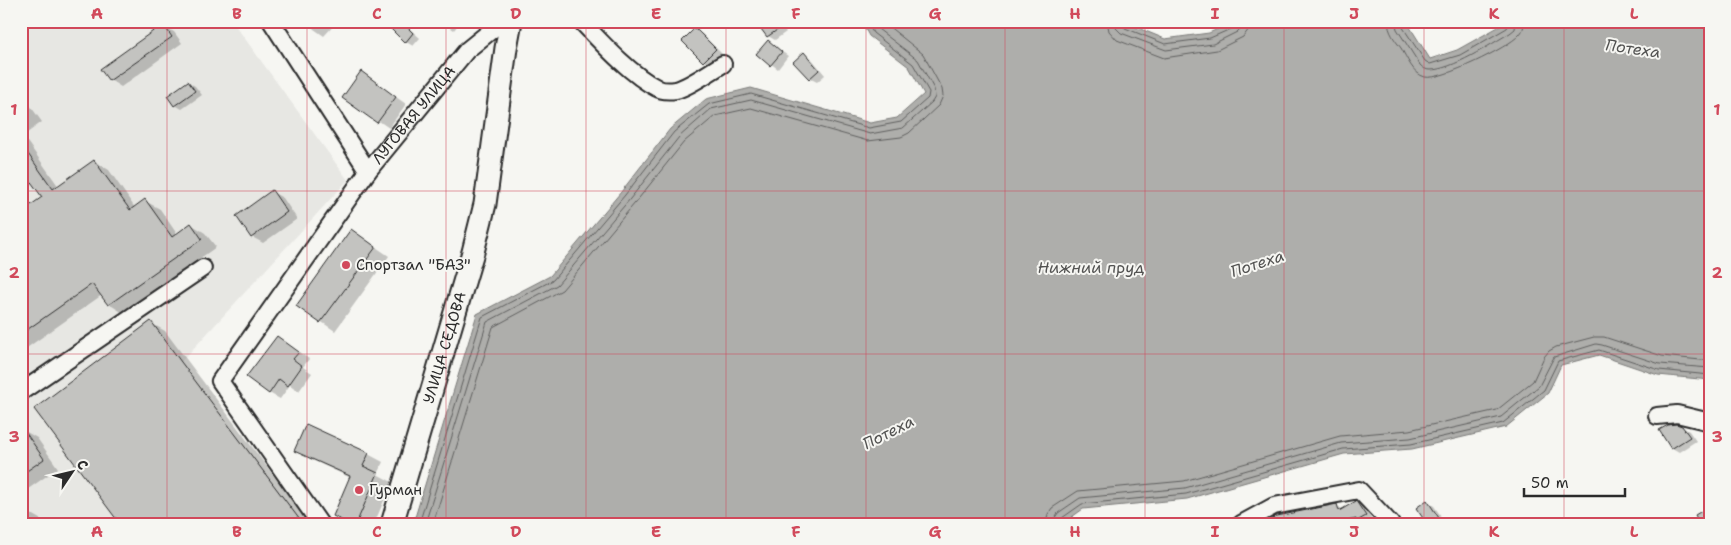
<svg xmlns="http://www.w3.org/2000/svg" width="1731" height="545" font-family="'Shantell Sans',sans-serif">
<rect width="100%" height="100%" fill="#f6f6f2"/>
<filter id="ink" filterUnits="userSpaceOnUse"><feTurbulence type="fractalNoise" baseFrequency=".02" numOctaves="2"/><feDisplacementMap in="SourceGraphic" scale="10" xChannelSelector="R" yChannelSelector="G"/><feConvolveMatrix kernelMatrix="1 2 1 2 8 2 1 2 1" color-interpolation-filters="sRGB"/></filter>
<g filter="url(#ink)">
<path fill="#e7e7e3" d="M 21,21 L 232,21 L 348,180 L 181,362 L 302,522 L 300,524 L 21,524 Z"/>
<path fill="#aeaeab" stroke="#7a7a78" d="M 861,21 L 1121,21 L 1165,39 L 1209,33 L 1235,21 L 1402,21 L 1408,24 L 1430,59 L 1457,50 L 1509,21 L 1710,21 L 1710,380 L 1658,375 L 1599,355 L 1561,365 L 1548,393 L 1506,427 L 1412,449 L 1344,454 L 1187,499 L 1083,509 L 1062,524 L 413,524 L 477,314 L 550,276 L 621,192 L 670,129 L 706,99 L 751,88 L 870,123 L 897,118 L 924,94 L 909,67 L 869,36 Z"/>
<path fill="#0003" d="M 305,21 L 338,21 L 324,36 L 314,29 Z
M 401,21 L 420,38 L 413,46 L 406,42 L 390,26 Z
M 441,21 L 461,21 L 454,30 Z
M 760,21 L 778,21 L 786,32 L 775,40 L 768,36 Z
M 163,26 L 174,32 L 182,43 L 121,87 L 110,80 Z
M 695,30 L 702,34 L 722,54 L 711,65 L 704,61 Z
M 768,42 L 788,56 L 778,69 L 758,54 Z
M 804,54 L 811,58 L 825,75 L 817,82 L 809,78 Z
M 362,73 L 406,104 L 389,128 L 344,97 Z
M 188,82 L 195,86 L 202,95 L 182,109 L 175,105 Z
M 21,93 L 42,122 L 23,136 L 59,187 L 94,161 L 109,170 L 135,208 L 145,201 L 160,209 L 177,234 L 191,224 L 205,233 L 216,247 L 123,313 L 109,304 L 102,295 L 21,352 L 21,213 L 44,197 L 21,166 Z
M 272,192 L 283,198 L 297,219 L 263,243 L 252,237 Z
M 352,231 L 389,256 L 335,331 L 298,306 Z
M 151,323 L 165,331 L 310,524 L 122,524 Z
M 277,337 L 309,359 L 303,367 L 312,373 L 299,391 L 290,385 L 280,399 L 269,393 Z
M 1682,427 L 1689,431 L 1696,441 L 1679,452 L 1672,448 Z
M 23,430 L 37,438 L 58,468 L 21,494 L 21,431 Z
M 296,451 L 368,454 L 383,462 L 377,474 L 392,482 L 374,524 L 348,524 L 334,516 L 351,478 L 310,459 Z
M 1427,502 L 1434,506 L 1441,516 L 1431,522 Z
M 1356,503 L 1363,507 L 1372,520 L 1366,524 L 1362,522 L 1357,524 L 1275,524 L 1337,506 L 1344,510 Z
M 31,514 L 45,522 L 47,524 L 23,524 Z
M 1452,518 L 1460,524 L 1443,524 Z"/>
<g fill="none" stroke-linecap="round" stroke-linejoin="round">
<path stroke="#5f5f5e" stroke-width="1" d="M 1107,21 L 1109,31 L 1117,40 L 1164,58 L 1217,50 L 1243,37 L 1249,29 L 1250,21
M 1115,21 L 1116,28 L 1121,33 L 1166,50 L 1213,44 L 1237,32 L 1241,28 L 1242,21
M 1121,21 L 1122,25 L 1125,28 L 1165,44 L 1210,38 L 1233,28 L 1236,21
M 1388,21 C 1388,32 1395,40 1401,48 C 1407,58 1413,74 1425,77 C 1441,81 1509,47 1519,35 C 1523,31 1524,27 1524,21
M 1395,21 L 1397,29 L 1420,65 C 1423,68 1426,70 1430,70 C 1452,70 1491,44 1510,33 L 1515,29 L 1516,21
M 1401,21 L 1402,26 L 1425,61 L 1430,64 L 1460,55 L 1507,28 L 1510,21
M 419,524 L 482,317 L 553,280 L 625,195 L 674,132 L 709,104 L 751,94 L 869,128 L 901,122 L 928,98 L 929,92 L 913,64 L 873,33 L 867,21
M 425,524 L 487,322 L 557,285 L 630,199 L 679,137 L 711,109 L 751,100 L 870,134 L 903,128 L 932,102 L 935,97 L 934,89 L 918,60 L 878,29 L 874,21
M 433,524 L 493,327 L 562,290 L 635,203 L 684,142 L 715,116 L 751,108 L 868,141 L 901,137 L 909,133 L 939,105 L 943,96 L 942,89 L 923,54 L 882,21
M 1046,524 L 1048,514 L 1052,508 L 1078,491 L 1184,481 L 1340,436 L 1409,430 L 1497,410 L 1533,381 L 1544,357 L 1549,351 L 1556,347 L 1594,337 L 1604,337 L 1662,356 L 1710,361
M 1054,524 L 1054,519 L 1058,513 L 1080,498 L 1185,488 L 1341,443 L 1410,438 L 1501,417 L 1539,386 L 1554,357 L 1596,344 L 1602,345 L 1660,364 L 1710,368
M 1060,524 L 1062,518 L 1082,504 L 1186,494 L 1343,449 L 1411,444 L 1503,423 L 1544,390 L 1558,361 L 1599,350 L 1659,370 L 1710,375"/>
</g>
<path fill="#c3c3c0" stroke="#2b2b2b" d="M 383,21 L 401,21 L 413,33 L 405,43 Z
M 755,21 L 775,21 L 780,28 L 767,37 Z
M 163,24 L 172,37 L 109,81 L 100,69 Z
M 695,28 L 716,49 L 703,62 L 682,41 Z
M 768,40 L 782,52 L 770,66 L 756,54 Z
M 804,52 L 819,70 L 809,79 L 793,62 Z
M 361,71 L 396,97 L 377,123 L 342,98 Z
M 188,81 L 195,91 L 174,106 L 167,96 Z
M 21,144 L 53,189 L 94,160 L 130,210 L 145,199 L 172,237 L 191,223 L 202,239 L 108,305 L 92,284 L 21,334 L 21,212 L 42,197 L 21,168 Z
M 272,190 L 287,212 L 251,238 L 236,216 Z
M 351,229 L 376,247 L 320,323 L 296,306 Z
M 151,321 L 181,362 L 303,524 L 120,524 L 34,409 Z
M 277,336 L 299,352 L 293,359 L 302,366 L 288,386 L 279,379 L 269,394 L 246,377 Z
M 306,424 L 369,453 L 363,466 L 378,473 L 356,524 L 349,524 L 333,516 L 350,476 L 294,451 Z
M 1676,424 L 1682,426 L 1690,437 L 1671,449 L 1659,430 L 1668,425 Z
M 21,426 L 44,459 L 21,475 Z
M 1427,500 L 1443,524 L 1427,524 L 1416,508 Z
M 1356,501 L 1366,516 L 1357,521 L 1356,519 L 1342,522 L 1343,524 L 1274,524 L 1272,518 L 1277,516 L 1337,504 L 1339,511 Z
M 1710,506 L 1710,524 L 1700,524 L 1695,515 Z"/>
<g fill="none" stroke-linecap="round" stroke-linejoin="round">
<defs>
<g id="minor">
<path id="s1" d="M 271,21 L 368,171 L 467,50 L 503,21"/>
<path d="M 581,21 C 601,42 631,75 657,88 C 662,91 669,91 676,90 C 689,87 711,71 723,64"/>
<path d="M 21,392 L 203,268"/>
<path d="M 1657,416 L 1677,414 L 1710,422"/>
<path d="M 320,524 L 220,381 L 368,171"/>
<path d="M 1241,524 L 1274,506 L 1359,490 L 1391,524"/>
</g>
<g id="major">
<path id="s2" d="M 392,524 L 473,252 L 485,204 L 506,48 L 511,21"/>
</g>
</defs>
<use href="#minor" stroke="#2b2b2b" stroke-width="20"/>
<use href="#major" stroke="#2b2b2b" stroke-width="25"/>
<use href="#minor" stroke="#f6f6f2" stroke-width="16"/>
<use href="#major" stroke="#f6f6f2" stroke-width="21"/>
</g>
</g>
<path fill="none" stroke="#d1495b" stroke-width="1" stroke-opacity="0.55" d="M 167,21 L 167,524M 307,21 L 307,524M 446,21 L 446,524M 586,21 L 586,524M 726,21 L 726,524M 866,21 L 866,524M 1005,21 L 1005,524M 1145,21 L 1145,524M 1284,21 L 1284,524M 1424,21 L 1424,524M 1564,21 L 1564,524M 21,191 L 1710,191M 21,354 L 1710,354"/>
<g fill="#d1495b" stroke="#f6f6f2" stroke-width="2">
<circle cx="346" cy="265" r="5"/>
<circle cx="359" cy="490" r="5"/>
</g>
<g text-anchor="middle" stroke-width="4" stroke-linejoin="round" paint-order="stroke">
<g font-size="15" fill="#2b2b2b" stroke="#f6f6f2">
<text dy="5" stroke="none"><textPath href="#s1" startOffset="251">ЛУГОВАЯ УЛИЦА</textPath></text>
<text dy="5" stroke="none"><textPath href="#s2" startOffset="184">УЛИЦА СЕДОВА</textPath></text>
</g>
<g font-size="15" fill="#2b2b2b" stroke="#f6f6f2" text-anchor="start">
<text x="356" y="270">Спортзал "БАЗ"</text>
<text x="369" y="495">Гурман</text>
</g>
<g font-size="16" font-style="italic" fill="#525251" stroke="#f6f6f2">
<text transform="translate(1633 48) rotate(8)" y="6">Потеха</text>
<text transform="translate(1257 263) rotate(-18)" y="6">Потеха</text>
<text x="1091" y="273">Нижний пруд</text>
<text transform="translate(888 432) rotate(-27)" y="6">Потеха</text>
</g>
</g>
<rect width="1731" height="545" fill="none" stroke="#f6f6f2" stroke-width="55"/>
<g transform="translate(72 472) rotate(55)" stroke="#f6f6f2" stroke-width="4" paint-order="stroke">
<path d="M0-4L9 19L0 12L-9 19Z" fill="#2b2b2b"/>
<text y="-8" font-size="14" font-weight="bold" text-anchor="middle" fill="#2b2b2b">С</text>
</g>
<path d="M1524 488v8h101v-8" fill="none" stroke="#2b2b2b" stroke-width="2.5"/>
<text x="1531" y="488" font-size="15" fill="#2b2b2b" stroke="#f6f6f2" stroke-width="4" paint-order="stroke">50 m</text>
<rect x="28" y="28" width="1676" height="490" fill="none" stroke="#d1495b" stroke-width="2"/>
<g font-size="16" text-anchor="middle" font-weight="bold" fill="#d1495b">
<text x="97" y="19">A</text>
<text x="237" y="19">B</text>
<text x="377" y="19">C</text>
<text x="516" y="19">D</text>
<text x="656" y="19">E</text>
<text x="796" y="19">F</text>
<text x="935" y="19">G</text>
<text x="1075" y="19">H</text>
<text x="1215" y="19">I</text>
<text x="1354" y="19">J</text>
<text x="1494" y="19">K</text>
<text x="1634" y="19">L</text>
<text x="14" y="115">1</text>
<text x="1717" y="115">1</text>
<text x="14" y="278">2</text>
<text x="1717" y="278">2</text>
<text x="14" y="442">3</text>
<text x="1717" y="442">3</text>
<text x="97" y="537">A</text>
<text x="237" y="537">B</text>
<text x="377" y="537">C</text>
<text x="516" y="537">D</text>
<text x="656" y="537">E</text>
<text x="796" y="537">F</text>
<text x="935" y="537">G</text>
<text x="1075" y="537">H</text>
<text x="1215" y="537">I</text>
<text x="1354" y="537">J</text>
<text x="1494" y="537">K</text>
<text x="1634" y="537">L</text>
</g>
</svg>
